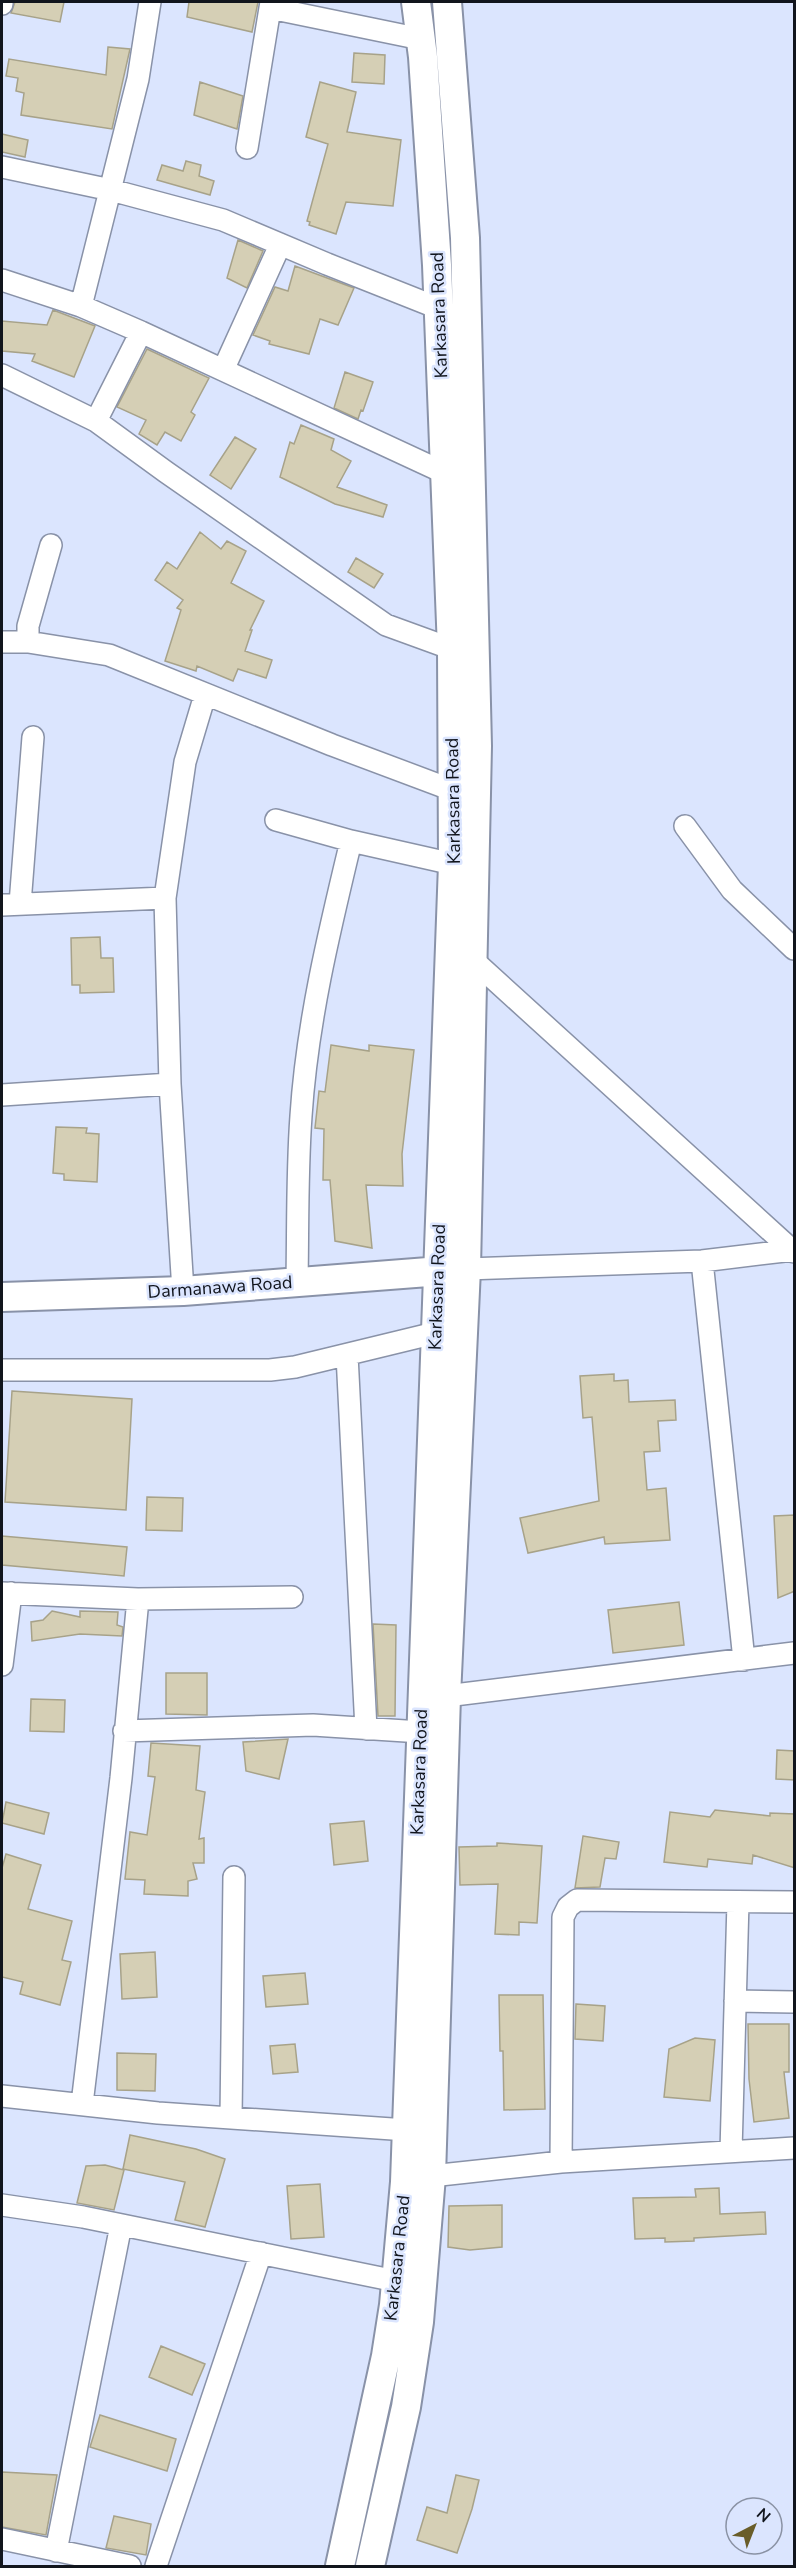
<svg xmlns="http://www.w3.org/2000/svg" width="796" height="2568" font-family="'Nunito Sans',sans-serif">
<rect width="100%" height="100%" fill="#dbe5fe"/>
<path fill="#d5cfb5" stroke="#a7a289" stroke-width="1.5" d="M 15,2 L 64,2 L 60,22 L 11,13 Z
M 189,2 L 258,2 L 252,32 L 187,17 Z
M 108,47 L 130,49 L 112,129 L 21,115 L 24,93 L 16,91 L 18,78 L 6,76 L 9,59 L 106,75 Z
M 354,53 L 385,55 L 384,84 L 352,82 Z
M 200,82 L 243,96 L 237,129 L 194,115 Z
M 320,82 L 356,92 L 347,132 L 401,140 L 393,206 L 346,202 L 336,234 L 309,225 L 310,222 L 307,221 L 328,144 L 306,137 Z
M 2,134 L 28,140 L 25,157 L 2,152 Z
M 186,161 L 201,165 L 199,176 L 214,181 L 210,195 L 157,180 L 162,165 L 183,171 Z
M 238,240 L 263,251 L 247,288 L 227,278 Z
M 295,266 L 354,288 L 338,325 L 320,319 L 309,354 L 269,344 L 270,341 L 253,335 L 275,287 L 288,291 Z
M 53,310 L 95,326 L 74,377 L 32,361 L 35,354 L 2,351 L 2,321 L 47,325 Z
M 147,349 L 209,378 L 191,412 L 195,415 L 181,441 L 165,432 L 157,445 L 139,434 L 146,420 L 117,407 Z
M 345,372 L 373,382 L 363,411 L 361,410 L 358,419 L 334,408 Z
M 301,425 L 334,439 L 331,450 L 351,461 L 337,487 L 387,505 L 383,517 L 335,504 L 280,477 L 290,442 L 294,444 Z
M 235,437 L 256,449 L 231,489 L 210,475 Z
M 200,532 L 221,549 L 227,541 L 246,551 L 231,583 L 264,601 L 250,630 L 252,630 L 245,651 L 272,660 L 266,678 L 238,669 L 233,681 L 197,666 L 196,671 L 165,661 L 181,610 L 177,608 L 183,600 L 155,580 L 167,562 L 177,569 Z
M 356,558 L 383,574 L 374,588 L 348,572 Z
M 100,937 L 101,958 L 113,958 L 114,992 L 80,993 L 80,985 L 72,985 L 71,938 Z
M 331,1045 L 369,1051 L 369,1045 L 414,1050 L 402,1154 L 403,1186 L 366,1185 L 372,1248 L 335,1241 L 330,1180 L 323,1180 L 324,1129 L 315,1128 L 319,1091 L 325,1092 Z
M 56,1127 L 87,1128 L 86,1133 L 99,1134 L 97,1182 L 64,1180 L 64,1174 L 53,1173 Z
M 614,1374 L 614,1381 L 628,1380 L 629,1402 L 675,1400 L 676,1420 L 658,1421 L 660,1451 L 644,1452 L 647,1490 L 666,1488 L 670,1540 L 605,1544 L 604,1537 L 528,1553 L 520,1518 L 599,1501 L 592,1417 L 583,1418 L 580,1376 Z
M 12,1391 L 132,1399 L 126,1510 L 5,1502 Z
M 147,1497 L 183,1498 L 182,1531 L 146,1530 Z
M 795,1515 L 795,1591 L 778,1598 L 774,1516 Z
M 2,1536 L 127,1547 L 124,1576 L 2,1565 Z
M 679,1602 L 684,1645 L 613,1653 L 608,1610 Z
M 52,1611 L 80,1617 L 80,1611 L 118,1612 L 117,1625 L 123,1627 L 122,1636 L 80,1634 L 32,1641 L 31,1622 L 43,1620 Z
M 373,1624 L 396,1625 L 395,1716 L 378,1716 Z
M 166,1673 L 207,1673 L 207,1715 L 166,1714 Z
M 31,1699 L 65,1700 L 64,1732 L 30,1731 Z
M 288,1739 L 279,1779 L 246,1771 L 243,1742 Z
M 151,1743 L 200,1746 L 196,1790 L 205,1792 L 199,1839 L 204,1838 L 204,1863 L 193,1863 L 197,1879 L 188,1881 L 188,1896 L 144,1894 L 145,1880 L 125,1879 L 130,1832 L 147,1835 L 155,1777 L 148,1776 Z
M 777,1750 L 795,1751 L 795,1780 L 776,1779 Z
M 6,1802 L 49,1813 L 44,1834 L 2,1823 Z
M 715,1810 L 770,1816 L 770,1813 L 795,1814 L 795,1868 L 753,1855 L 752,1864 L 708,1859 L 707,1867 L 664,1862 L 670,1812 L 710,1817 Z
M 364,1821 L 368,1861 L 334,1865 L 330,1824 Z
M 583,1836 L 619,1842 L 616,1859 L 605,1858 L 600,1887 L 575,1888 Z
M 497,1843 L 542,1846 L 537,1923 L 519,1922 L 519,1935 L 495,1934 L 498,1884 L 460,1885 L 459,1847 L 497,1846 Z
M 6,1854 L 41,1865 L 28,1909 L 72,1921 L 62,1960 L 71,1962 L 60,2005 L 20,1994 L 23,1982 L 2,1977 L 2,1868 Z
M 155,1952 L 157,1997 L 122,1999 L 120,1954 Z
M 305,1973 L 308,2004 L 266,2007 L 263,1976 Z
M 499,1995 L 543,1995 L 545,2109 L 504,2110 L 503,2051 L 500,2051 Z
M 576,2004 L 605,2006 L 603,2041 L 575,2039 Z
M 748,2024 L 789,2024 L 789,2072 L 784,2072 L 789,2118 L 754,2122 L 749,2079 Z
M 695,2038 L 715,2040 L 710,2101 L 664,2097 L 669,2049 Z
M 295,2044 L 298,2072 L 273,2074 L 270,2046 Z
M 117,2053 L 156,2054 L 155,2091 L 117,2090 Z
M 130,2135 L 196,2149 L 225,2159 L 205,2227 L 175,2220 L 185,2182 L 123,2169 Z
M 105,2165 L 124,2170 L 114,2210 L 77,2203 L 86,2166 Z
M 320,2184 L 324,2237 L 291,2239 L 287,2186 Z
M 719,2188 L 720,2214 L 765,2212 L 766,2234 L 694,2238 L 694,2241 L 665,2242 L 665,2238 L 635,2239 L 633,2198 L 696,2197 L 695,2189 Z
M 502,2205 L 502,2247 L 470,2250 L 448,2247 L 449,2206 Z
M 161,2346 L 205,2364 L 192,2395 L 149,2377 Z
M 100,2415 L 176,2439 L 167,2471 L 90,2447 Z
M 2,2472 L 57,2475 L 46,2535 L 2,2527 Z
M 456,2475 L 479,2480 L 472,2509 L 457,2553 L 417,2540 L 427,2507 L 447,2513 Z
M 114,2516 L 151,2524 L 146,2555 L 106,2548 Z"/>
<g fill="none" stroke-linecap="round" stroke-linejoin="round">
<defs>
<path id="street" d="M 2,4 L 2,2
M 270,8 L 421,39
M 247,148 L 271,2
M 2,167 L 111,190 L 223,220 L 327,264 L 438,308
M 2,280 L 81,306 L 141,332 L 445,473
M 81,306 L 138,79 L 150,2
M 224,368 L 280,245
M 2,375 L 96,421 L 166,472 L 386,625 L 452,649
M 96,421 L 141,332
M 2,642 L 28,642 L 109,655 L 332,745 L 452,790
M 28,642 L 28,626 L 51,545
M 276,820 L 351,841 L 453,864
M 685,826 L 732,890 L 794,949
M 20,904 L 33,737
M 2,905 L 165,898
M 474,961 L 794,1252
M 2,1095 L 170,1084
M 702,1261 L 744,1660
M 466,1269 L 702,1261 L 793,1250
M 297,1281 C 298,1226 297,1171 301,1116 C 307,1023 329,932 351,841
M 183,1291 L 170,1084 L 165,898 L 185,762 L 205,695
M 347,1355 L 366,1729
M 2,1370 L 270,1370 L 295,1367 L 435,1333
M 2,1593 L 138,1599 L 292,1597
M 2,1665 L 11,1593
M 446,1696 L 794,1653
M 124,1731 L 313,1725 L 421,1732
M 735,2001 L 794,2002
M 2,2096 L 158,2113 L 407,2130
M 82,2104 L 121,1778 L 138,1599
M 231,2118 L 234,1877
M 731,2151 L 738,1902
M 561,2162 L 563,1917 L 568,1907 L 577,1900 L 794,1902
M 431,2176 L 561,2162 L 794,2148
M 2,2205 L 83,2217 L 396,2281
M 2,2539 L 130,2566
M 56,2551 L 121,2225
M 156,2566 L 261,2253"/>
<path id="secondary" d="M 2,1297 L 183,1291 L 454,1270
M 340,2566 L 386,2356 L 394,2305 L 405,2182 L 453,864 L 452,649 L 437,265 L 423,57 L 416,2
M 370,2566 L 406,2407 L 419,2322 L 431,2176 L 446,1696 L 466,1269 L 477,746 L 465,238 L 447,2"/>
</defs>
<use href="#street" stroke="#8992a8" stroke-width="24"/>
<use href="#secondary" stroke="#8992a8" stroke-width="32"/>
<use href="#street" stroke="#fff" stroke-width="21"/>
<use href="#secondary" stroke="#fff" stroke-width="28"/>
</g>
<g text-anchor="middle" stroke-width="5" stroke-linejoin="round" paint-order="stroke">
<g font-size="18" fill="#11151d" stroke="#dbe5fe">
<text transform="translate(439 315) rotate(-92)" y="6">Karkasara Road</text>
<text transform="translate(453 801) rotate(-91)" y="6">Karkasara Road</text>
<text transform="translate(220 1287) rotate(-4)" y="6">Darmanawa Road</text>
<text transform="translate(437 1287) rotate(-88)" y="6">Karkasara Road</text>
<text transform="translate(419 1772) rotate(-88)" y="6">Karkasara Road</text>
<text transform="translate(397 2258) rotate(-84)" y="6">Karkasara Road</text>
</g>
</g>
<rect width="796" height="2568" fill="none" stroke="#11151d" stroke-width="6"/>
<g transform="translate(754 2526) rotate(42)"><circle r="28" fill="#dbe5fe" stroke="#8a92a4" stroke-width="1.5"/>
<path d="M0-4.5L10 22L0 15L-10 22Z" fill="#695d29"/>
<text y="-9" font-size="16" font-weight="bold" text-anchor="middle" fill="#11151d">N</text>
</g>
</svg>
